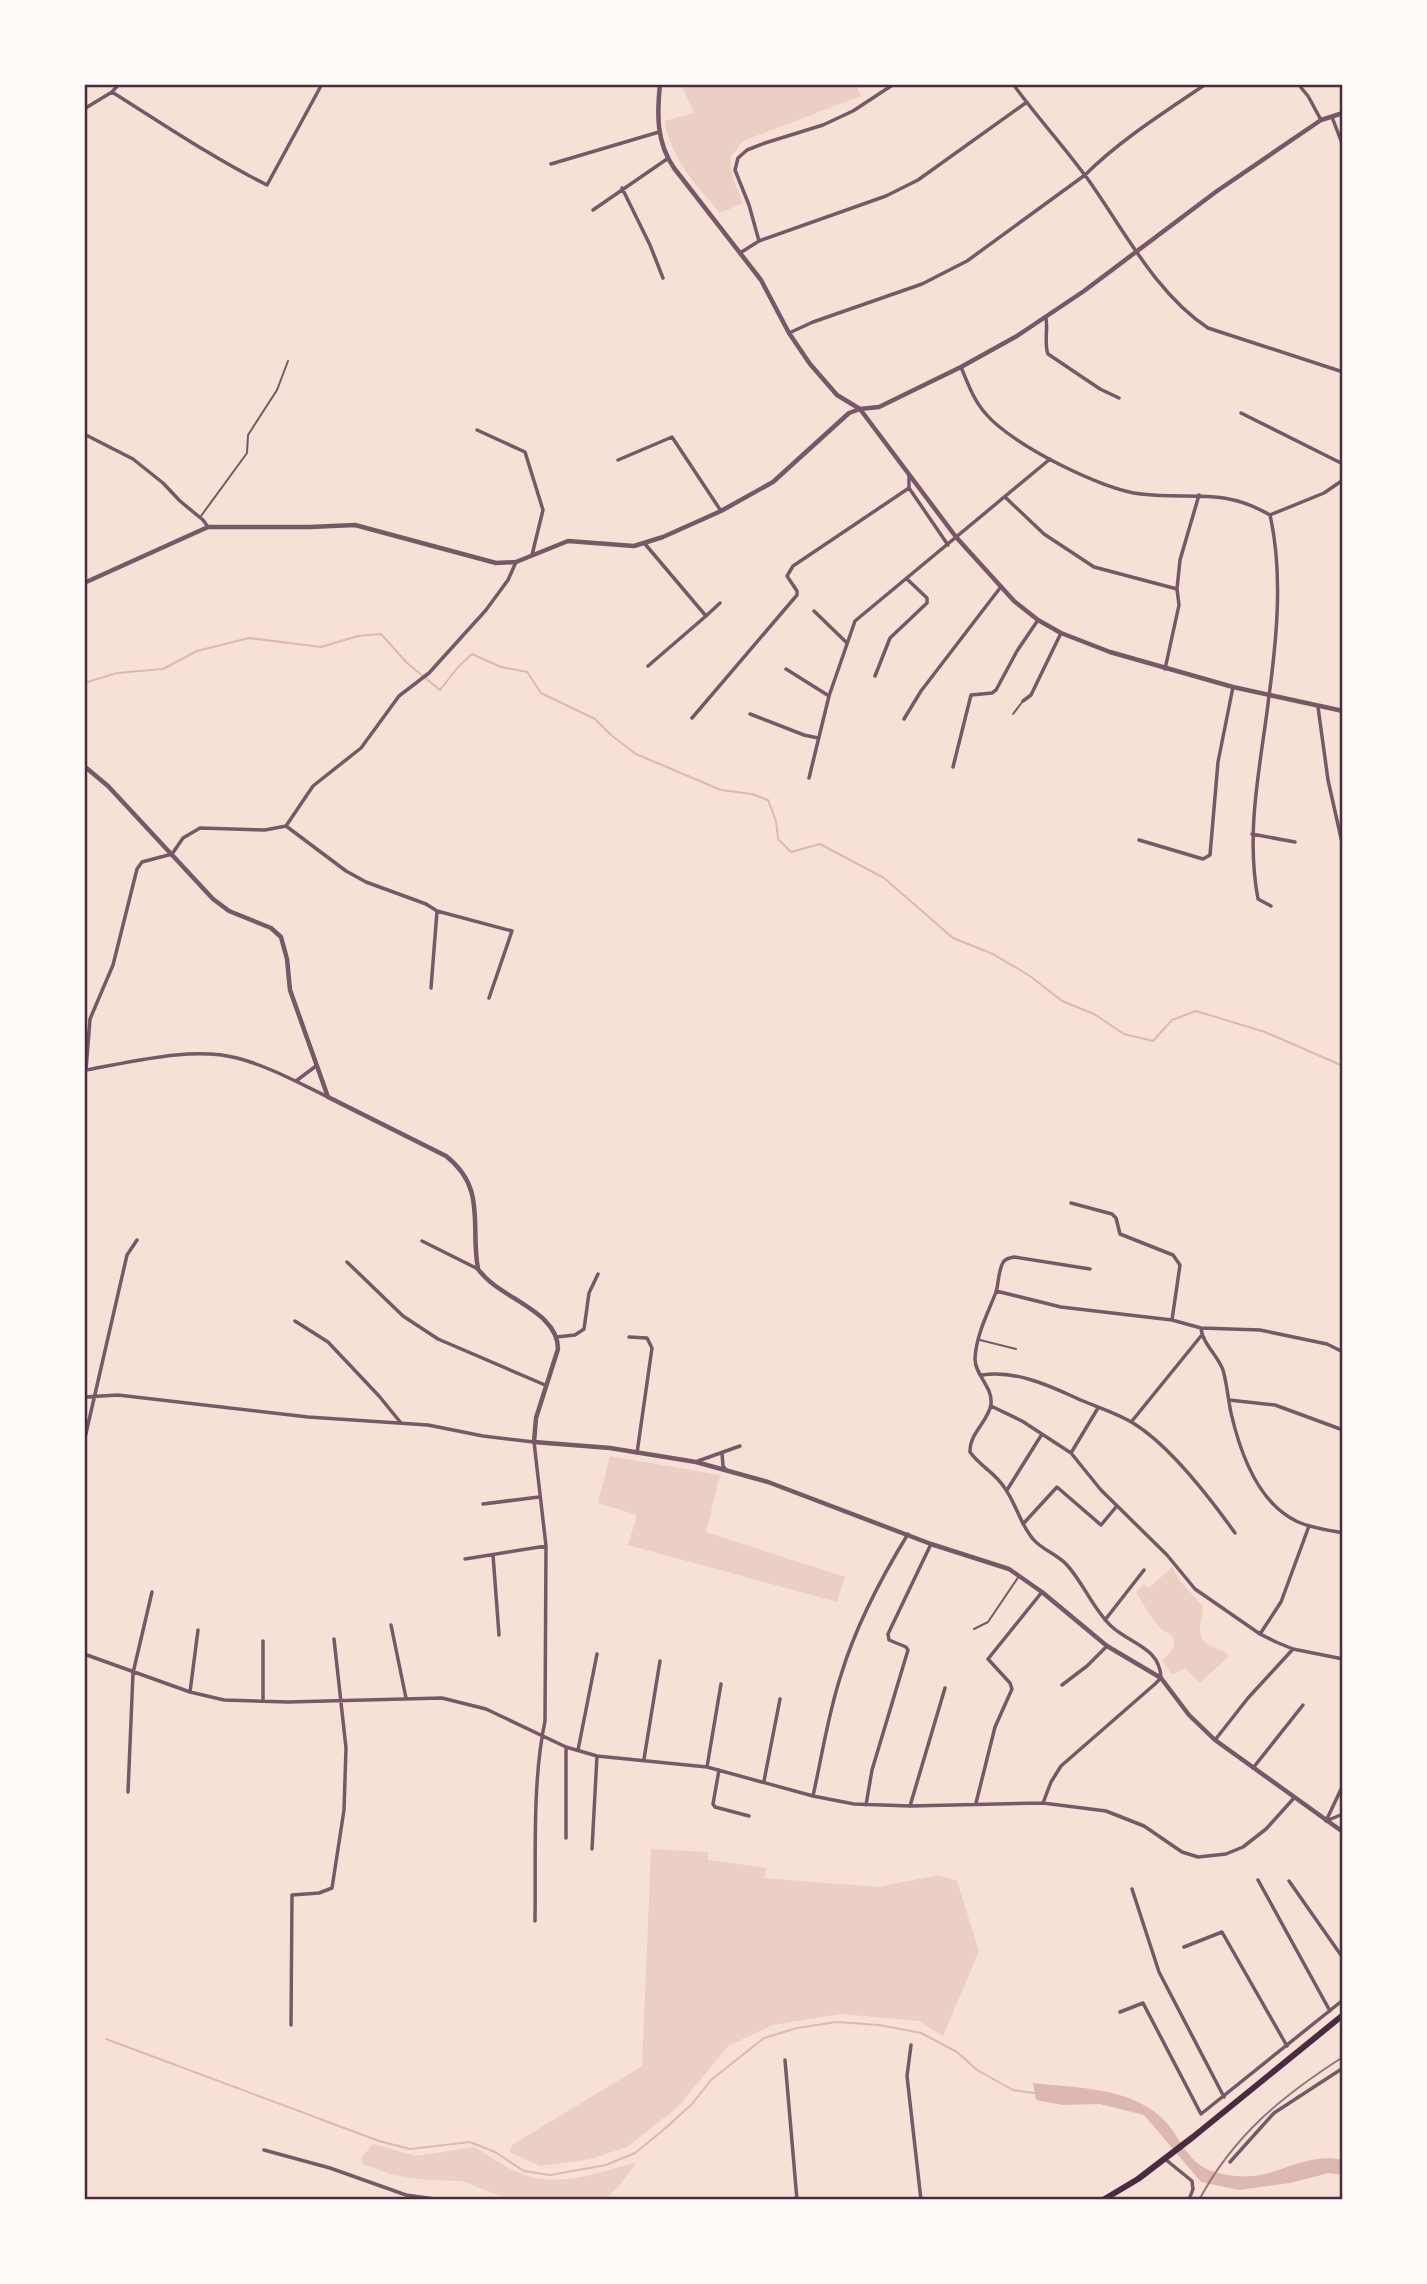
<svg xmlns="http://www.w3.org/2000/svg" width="1427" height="2284" font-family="'Nunito Sans',sans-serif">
<rect width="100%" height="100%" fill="#f7e1d7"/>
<path fill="#ebcfc5" d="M 681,84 L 856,84 L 861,96 L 743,141 L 730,158 L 733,179 L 743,203 L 720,213 C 693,181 674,163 664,121 L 694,113 Z
M 610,1456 L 720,1475 L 706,1532 L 845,1577 L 837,1602 L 628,1545 L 637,1515 L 598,1503 Z
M 1172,1567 L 1178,1578 L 1203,1607 C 1203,1616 1198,1629 1201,1636 C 1205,1648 1222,1647 1229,1656 L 1200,1683 L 1185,1668 L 1172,1675 L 1162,1660 C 1168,1655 1175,1650 1174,1641 C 1173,1633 1167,1634 1162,1630 C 1153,1620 1143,1605 1136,1592 L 1143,1584 L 1149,1588 Z
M 651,1849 L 708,1852 L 708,1860 L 767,1868 L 764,1878 L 878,1887 L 939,1875 L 957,1881 L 979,1951 L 943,2036 L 919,2021 L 841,2014 L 773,2025 L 728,2046 L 678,2107 L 627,2147 L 591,2159 L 540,2166 L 510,2152 L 512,2145 L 642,2066 Z
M 373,2144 L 415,2156 L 475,2147 C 492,2158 509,2170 528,2176 C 563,2187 603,2171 637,2162 L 619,2186 L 604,2200 L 511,2200 L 461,2181 L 428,2180 L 393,2175 L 363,2164 L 361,2158 Z"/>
<path fill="#dcb8b0" d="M 1033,2083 C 1076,2088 1128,2087 1161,2117 C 1179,2133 1186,2163 1212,2171 C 1225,2176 1246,2178 1260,2175 C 1289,2169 1312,2153 1343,2160 L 1343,2175 L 1329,2173 L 1290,2183 L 1239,2190 L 1201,2182 L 1144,2115 L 1100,2104 L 1063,2105 L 1036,2100 Z"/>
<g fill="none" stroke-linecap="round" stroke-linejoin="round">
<path stroke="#dcb8b0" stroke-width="2" d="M 84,683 L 117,673 L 163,669 L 197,651 L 249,638 L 321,647 L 358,636 L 381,634 L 407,663 L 440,690 L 459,666 L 472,654 L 501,667 L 527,672 L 541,693 L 595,719 L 611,735 L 636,754 L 721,790 L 752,794 L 768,800 L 776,821 L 778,839 L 791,852 L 820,844 L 884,878 L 953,938 L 993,954 L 1030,976 L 1062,1001 L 1094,1014 L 1124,1034 L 1153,1041 L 1172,1020 L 1196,1011 L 1265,1032 L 1343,1066
M 106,2039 L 379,2141 L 410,2149 L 470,2142 L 495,2152 L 524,2171 L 550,2175 L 606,2165 L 635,2153 L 661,2132 L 692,2104 L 711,2080 L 764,2038 L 797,2028 L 836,2022 L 879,2025 L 921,2033 L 957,2052 L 977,2070 L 1013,2090 L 1034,2093"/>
<path stroke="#755966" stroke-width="2" d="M 201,516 L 247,453 L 248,435 L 277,390 L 288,361
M 1013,714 L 1023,701
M 980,1340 L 1016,1349
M 974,1629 L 988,1622 L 1019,1576"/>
<path stroke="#755966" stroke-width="3.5" d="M 1013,84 C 1036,116 1063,145 1087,178 C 1123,228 1155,293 1208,328 L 1343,372
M 1298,84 L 1308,96 L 1321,120
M 112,92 C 163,124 213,158 267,185 L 322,84
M 84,109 L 112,92 L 119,84
M 1332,117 L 1343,146
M 551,164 L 659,132
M 622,188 L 650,245 L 663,278
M 593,210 L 667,159
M 759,241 L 749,205 L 735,170 L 738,158 L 747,150 L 765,143 L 823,125 L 853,111 L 894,84
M 740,253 L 759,241 L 886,196 L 918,180 L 1027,102
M 1046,318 C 1048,330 1044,344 1048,354 L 1100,389 L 1119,398
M 789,333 L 813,322 L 922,284 L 967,261 L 1085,175 C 1120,140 1165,112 1206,84
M 961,367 C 968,384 974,401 986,414 C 1011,444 1102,490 1141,494 C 1191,500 1222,487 1270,515 C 1283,573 1277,637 1269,696 C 1261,764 1245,830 1258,899 L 1271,906
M 1241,413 L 1343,464
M 477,430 L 525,452 L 543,510 L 532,555
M 84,434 L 133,459 L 163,483 L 180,501 L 203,520 L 208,527
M 618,460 L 672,437 L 721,511
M 909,488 L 948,545
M 1005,497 L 1044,534 L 1094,567 L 1177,589
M 1270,515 L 1324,493 L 1343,480
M 645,544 L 706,616 L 720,603
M 814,611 L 847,643
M 648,666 L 706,616
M 786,669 L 829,696
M 1165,669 L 1179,605 L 1177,589 L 1180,560 L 1199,495
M 875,676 L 890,638 L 927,603 L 927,598 L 907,579
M 1023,701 L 1031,695 L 1061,633
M 1318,707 L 1328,780 L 1343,847
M 750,714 L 804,735 L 818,738
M 692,718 L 797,595 L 797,591 L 787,576 L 793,566 L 909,488 L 909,476
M 904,719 L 921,691 L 1000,588
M 953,767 L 971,695 L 992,693 L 996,690 L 1017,651 L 1038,620
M 809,778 L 829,696 L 855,621 L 1050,459
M 286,826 L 313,786 L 361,748 L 399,696 L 429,673 L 486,610 L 508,580 L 516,562
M 1252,834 L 1295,842
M 1139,840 L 1203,859 L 1210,855 L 1218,762 L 1233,687
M 431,988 L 437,911
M 86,1070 L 90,1019 L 113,965 L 137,869 L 142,862 L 172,854 L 183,838 L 200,828 L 265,830 L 286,826 L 346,871 L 366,882 L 426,904 L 437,911 L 512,931 L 489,998
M 86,1070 C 132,1062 192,1046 237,1058 C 268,1066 299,1083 328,1097
M 296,1081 L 316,1066
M 1071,1203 L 1112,1214 L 1116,1218 L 1120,1234 L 1173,1255 L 1180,1265 L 1172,1320
M 422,1241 L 478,1269
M 347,1262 L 403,1316 L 438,1339 L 545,1385
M 996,1291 L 1061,1307 L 1172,1320 L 1201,1328 L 1260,1330 L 1327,1344 L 1343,1352
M 295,1321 L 328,1342 L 379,1396 L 401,1423
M 1201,1328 C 1202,1343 1218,1356 1223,1370 C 1227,1384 1228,1399 1231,1413 C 1240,1452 1257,1502 1296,1521 C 1311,1528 1327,1530 1343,1533
M 556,1337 L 575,1335 L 584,1329 L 589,1293 L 598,1274
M 629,1337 L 647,1338 L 652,1348 L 637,1453
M 982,1375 C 1013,1370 1046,1384 1074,1397 C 1093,1406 1115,1412 1133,1423 C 1169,1445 1210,1498 1235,1533
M 84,1397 L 118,1395 L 308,1417 L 428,1425 L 483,1436 L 534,1442 L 546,1546 L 545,1721 C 532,1782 536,1858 535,1921
M 1229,1400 L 1275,1405 L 1343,1430
M 991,1406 L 1022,1421 L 1071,1453 L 1101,1490 L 1167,1555 L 1195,1589 L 1260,1634 L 1276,1642 L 1293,1649 L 1343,1659
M 1132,1421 L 1201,1336
M 84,1442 L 127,1255 L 137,1240
M 722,1453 L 723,1466 L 726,1470
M 1071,1453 L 1098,1408
M 698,1461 L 740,1446
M 1007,1490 L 1042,1434
M 483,1504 L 539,1497
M 1023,1524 L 1057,1487 L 1101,1525 L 1116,1507
M 493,1555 L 499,1635
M 465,1559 L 546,1546
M 1105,1620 L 1144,1570
M 391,1625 L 406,1698
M 1260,1634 L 1281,1602 L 1309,1526
M 263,1641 L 263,1701
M 84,1654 L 190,1692 L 224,1700 L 288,1702 L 442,1698 L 486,1709 L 566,1747 L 597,1756 L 707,1767 L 813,1796 L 854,1804 L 910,1806 L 1043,1803 L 1106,1811 L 1144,1826 L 1182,1852 L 1198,1857 L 1226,1854 L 1243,1847 L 1266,1829 L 1294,1798
M 1062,1685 L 1087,1666 L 1107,1646
M 190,1692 L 198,1630
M 1215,1740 L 1248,1698 L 1293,1649
M 578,1750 L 597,1654
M 644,1759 L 660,1661
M 707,1767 L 721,1684
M 1253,1768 L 1303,1705
M 719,1770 L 713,1804 L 715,1807 L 749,1816
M 764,1781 L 780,1699
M 128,1792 L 133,1673 L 152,1592
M 813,1796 C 822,1756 828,1714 841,1675 C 856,1625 881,1578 908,1534
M 976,1803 L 995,1727 L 1012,1689 L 1010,1683 L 988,1659 L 1042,1592
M 1043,1803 L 1051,1782 L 1061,1766 L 1155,1684 L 1161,1678 C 1160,1647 1130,1644 1111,1626 C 1093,1609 1084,1584 1067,1565 C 1057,1554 1042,1550 1033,1539 C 1020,1524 1016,1503 1004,1487 C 995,1473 980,1466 970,1452 C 969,1433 989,1421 991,1404 C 993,1387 975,1375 975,1359 C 976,1335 988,1313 996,1292 C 999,1283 998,1269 1004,1261 C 1007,1258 1010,1258 1014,1257 L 1090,1269
M 866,1805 L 872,1770 L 908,1650 L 906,1647 L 889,1640 L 888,1634 L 931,1544
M 910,1806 L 945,1688
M 1326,1821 L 1343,1785
M 1326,1821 L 1343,1814
M 566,1838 L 566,1747
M 592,1849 L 597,1756
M 1258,1880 L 1330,2011
M 1289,1881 L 1343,1958
M 1132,1889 L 1159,1972 L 1224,2097
M 1184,1947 L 1222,1932 L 1287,2046
M 1120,2012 L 1143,2003 L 1201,2114 L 1343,2000
M 291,2025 L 292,1895 L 319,1893 L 332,1888 L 344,1810 L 346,1748 L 334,1639
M 911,2045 L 907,2076 L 921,2200
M 785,2060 L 797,2200
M 264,2150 L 330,2168 L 406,2195 L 442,2200
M 1165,2159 L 1192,2181 L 1193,2189 L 1189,2200
M 1230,2162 L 1274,2113 L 1343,2068"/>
<path stroke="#755966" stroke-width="4.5" d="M 660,84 C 657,114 656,142 674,168 L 761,280 L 789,333 L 810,364 L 837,395 L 860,409 L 956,537 L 1014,601 L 1038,620 L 1061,633 L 1110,652 L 1233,687 L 1343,711
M 84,583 L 208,527 L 310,527 L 355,525 L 496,563 L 516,562 L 568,541 L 634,546 L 663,537 L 721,511 L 773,482 L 849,413 L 860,409 L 879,407 L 961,367 L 1017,336 L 1084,291 L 1217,191 L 1321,120 L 1343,113
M 84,766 L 108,786 L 213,899 L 229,911 L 271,928 L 281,937 L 287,959 L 290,990 L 328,1097 L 446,1156 C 487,1188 470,1225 478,1269 C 499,1299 558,1310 558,1349 L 536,1418 L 534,1442 L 610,1448 L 696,1462 L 768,1482 L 931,1544 L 1009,1569 L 1042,1592 L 1107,1646 L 1161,1678 L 1189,1715 L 1215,1740 L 1343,1832"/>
<path stroke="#4a2c40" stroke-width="6" d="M 1103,2200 L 1138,2179 L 1193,2137 L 1343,2015"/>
<path stroke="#8f747c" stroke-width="2" d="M 1199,2200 C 1234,2135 1282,2096 1343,2057"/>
</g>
<rect width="1427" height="2284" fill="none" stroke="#fffaf5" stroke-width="172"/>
<rect x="86" y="86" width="1255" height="2112" fill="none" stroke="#4a2c40" stroke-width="2.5"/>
</svg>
